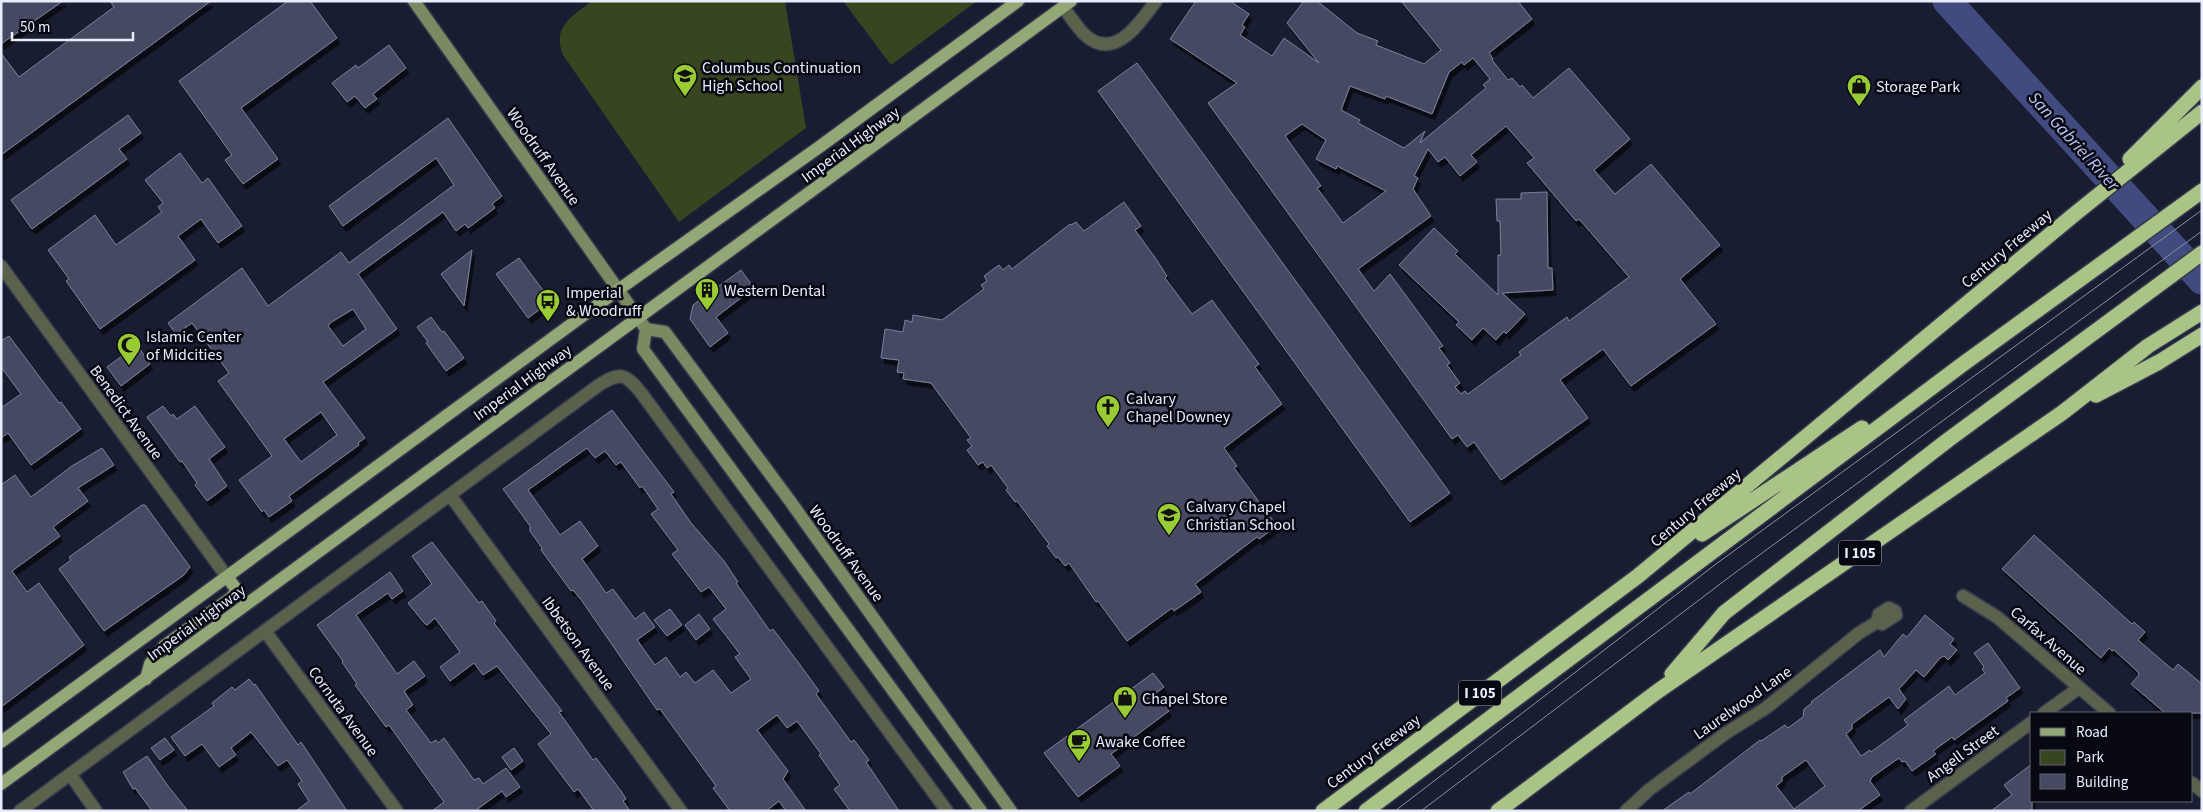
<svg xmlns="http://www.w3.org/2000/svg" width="2203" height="812" font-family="'Source Sans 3',sans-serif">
<defs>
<filter id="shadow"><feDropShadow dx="3" dy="5.5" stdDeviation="0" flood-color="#0009"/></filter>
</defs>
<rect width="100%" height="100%" fill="#191d32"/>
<path fill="#374520" d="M 592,1 L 785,1 L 806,128 L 679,222 L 563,55 C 552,27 571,17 592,1 Z
M 843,1 L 977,1 L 891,65 Z"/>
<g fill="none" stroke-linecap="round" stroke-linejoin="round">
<path stroke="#424b7f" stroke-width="29" d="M 1947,1 L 2202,280"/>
</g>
<path fill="#454a62" stroke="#7b819b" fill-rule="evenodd" filter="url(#shadow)" d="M 1,1 L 63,1 L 1,44 Z
M 110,1 L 211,1 L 1,155 L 1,53 L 19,77 L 114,7 Z
M 288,1 L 310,1 L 337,38 L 241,108 L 278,159 L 243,184 L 225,160 L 232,155 L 179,81 Z
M 1196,1 L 1230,1 L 1249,14 L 1242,25 L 1245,27 L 1240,35 L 1272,56 L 1284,38 L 1319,63 L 1287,23 L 1304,1 L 1317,1 L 1357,33 L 1378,41 L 1376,45 L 1424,64 L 1441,50 L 1401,1 L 1518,1 L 1532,19 L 1489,53 L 1493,59 L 1492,60 L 1508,80 L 1512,78 L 1520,87 L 1522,85 L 1533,98 L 1569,68 L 1630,139 L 1594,170 L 1615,194 L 1651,164 L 1720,245 L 1680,279 L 1716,324 L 1631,386 L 1603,349 L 1560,380 L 1588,418 L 1501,480 L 1474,442 L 1467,447 L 1458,435 L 1452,439 L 1208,103 L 1237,83 L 1170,39 ZM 1473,58 L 1490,79 L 1483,85 L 1486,88 L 1420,143 L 1425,131 L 1404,148 L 1358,123 L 1360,120 L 1341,110 L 1350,86 L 1385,99 L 1386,96 L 1432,114 L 1449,72 L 1462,62 L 1464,65 ZM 1302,124 L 1326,140 L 1316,159 L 1336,169 L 1337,166 L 1386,191 L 1343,223 L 1317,188 L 1321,186 L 1285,136 ZM 1506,126 L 1534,158 L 1527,163 L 1576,221 L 1579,219 L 1629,277 L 1569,321 L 1567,317 L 1549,330 L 1519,352 L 1521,355 L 1468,394 L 1465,391 L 1461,394 L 1455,387 L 1460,383 L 1447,365 L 1450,363 L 1439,348 L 1443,346 L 1390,274 L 1374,291 L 1358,269 L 1431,216 L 1413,189 L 1418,178 L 1414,176 L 1428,149 L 1438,162 L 1445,157 L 1460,176 L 1477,162 L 1471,155 Z
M 389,45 L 406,68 L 373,94 L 377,99 L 365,108 L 355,96 L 347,102 L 332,83 L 356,65 L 358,68 Z
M 1137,63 L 1450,493 L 1410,522 L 1098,91 Z
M 128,115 L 141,133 L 119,149 L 127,159 L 32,229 L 11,200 Z
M 448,118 L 502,196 L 492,204 L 495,208 L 468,228 L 465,224 L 456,231 L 443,212 L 358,274 L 397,329 L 323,382 L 365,438 L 358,443 L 359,445 L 289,496 L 292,501 L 269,517 L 264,510 L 262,512 L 239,480 L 272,456 L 218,381 L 229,373 L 192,323 L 176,334 L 168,323 L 242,268 L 268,306 L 341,252 L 349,263 L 454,185 L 436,158 L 343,226 L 329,206 ZM 353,309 L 366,329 L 343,346 L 328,326 L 330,323 ZM 321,412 L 337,435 L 301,462 L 284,439 Z
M 180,153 L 202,183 L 208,178 L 242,226 L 218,243 L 201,219 L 178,236 L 195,260 L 100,329 L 66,281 L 69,279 L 48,250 L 95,215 L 116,245 L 162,212 L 158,207 L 163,203 L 145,180 Z
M 1547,192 L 1548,268 L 1552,268 L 1553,290 L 1502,293 L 1525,314 L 1506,334 L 1504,331 L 1496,340 L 1483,328 L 1472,340 L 1456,325 L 1459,322 L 1399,265 L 1434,228 L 1458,251 L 1455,254 L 1498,295 L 1498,255 L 1501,255 L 1500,221 L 1497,221 L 1496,199 L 1521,199 L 1521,193 Z
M 1124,202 L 1141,226 L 1135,230 L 1156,259 L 1167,276 L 1165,278 L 1192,314 L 1212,300 L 1259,364 L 1255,367 L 1282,404 L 1224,448 L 1237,466 L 1234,468 L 1277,526 L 1259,539 L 1257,537 L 1195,584 L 1201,592 L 1174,611 L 1172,608 L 1127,641 L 1098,601 L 1096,602 L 1069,563 L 1065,566 L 1058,557 L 1056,558 L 1047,546 L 1049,544 L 1017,501 L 1015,502 L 1006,490 L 1008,488 L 991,465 L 987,468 L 983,462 L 978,465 L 967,450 L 972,446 L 967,440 L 971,438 L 931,383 L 903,379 L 904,373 L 897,372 L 899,360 L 881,358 L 885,329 L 903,332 L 905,320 L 912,322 L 913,315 L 942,320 L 984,289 L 981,285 L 987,281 L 984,276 L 999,265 L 1003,270 L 1009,265 L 1012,269 L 1070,224 L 1071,225 L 1076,222 L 1084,231 Z
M 472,250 L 464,306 L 441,274 Z
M 519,258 L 551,301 L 528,318 L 496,274 Z
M 741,270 L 754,288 L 716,317 L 728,333 L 710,347 L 690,319 L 693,305 Z
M 431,317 L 442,332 L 444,331 L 464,358 L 446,371 L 426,343 L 428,342 L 417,327 Z
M 9,336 L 59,403 L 61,402 L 81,429 L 31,465 L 8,433 L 1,438 L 1,408 L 21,394 L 1,367 L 1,341 Z
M 137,345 L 150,364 L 121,386 L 107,367 Z
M 163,406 L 171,416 L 173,414 L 177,419 L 195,406 L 225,447 L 209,459 L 227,486 L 207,501 L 195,485 L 197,483 L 182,461 L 180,462 L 147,417 Z
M 612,410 L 674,492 L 671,494 L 691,523 L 724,561 L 738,582 L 736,583 L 770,631 L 773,629 L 798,662 L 819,691 L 816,694 L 851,742 L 854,740 L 869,760 L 866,762 L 899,811 L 850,811 L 834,789 L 840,785 L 819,755 L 821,754 L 797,721 L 787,728 L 777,715 L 757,730 L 788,771 L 783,779 L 806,811 L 786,811 L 779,801 L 766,811 L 730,811 L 713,788 L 716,786 L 660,709 L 657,710 L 582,601 L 573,590 L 571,591 L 541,550 L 542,548 L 530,531 L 530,526 L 503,489 ZM 587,448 L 595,458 L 605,451 L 616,465 L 621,462 L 640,488 L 642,486 L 658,509 L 651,514 L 678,550 L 672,554 L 701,592 L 709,587 L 726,609 L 713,619 L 740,654 L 735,657 L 751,679 L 731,693 L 713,670 L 695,683 L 686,672 L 680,677 L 666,657 L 655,665 L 637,640 L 655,627 L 644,612 L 635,619 L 613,589 L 606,593 L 582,559 L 598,546 L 580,521 L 560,535 L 528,490 Z
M 102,448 L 114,465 L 78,488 L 88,501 L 53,527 L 60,536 L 12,571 L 27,592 L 39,583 L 84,645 L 1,707 L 1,485 L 15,475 L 31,497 L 72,466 Z
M 142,505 L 145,505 L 190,567 L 184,575 L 104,631 L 59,569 L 71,560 L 69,557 Z
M 2034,535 L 2132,624 L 2134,622 L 2145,632 L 2138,640 L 2173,670 L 2178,664 L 2202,684 L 2202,713 L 2165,713 L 2131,684 L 2139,675 L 2138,672 L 2114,650 L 2112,651 L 2109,648 L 2101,658 L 2002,569 Z
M 432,542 L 479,603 L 482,601 L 496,621 L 494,623 L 562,711 L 559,712 L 593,760 L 596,758 L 621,791 L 626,799 L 623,801 L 630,811 L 594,811 L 578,789 L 574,792 L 538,744 L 551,734 L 497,666 L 483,675 L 474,663 L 450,681 L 440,667 L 460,652 L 435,618 L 427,625 L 424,623 L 408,603 L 432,584 L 412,556 Z
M 390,572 L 403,591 L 392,599 L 388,593 L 356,615 L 397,674 L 414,661 L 425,676 L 404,691 L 413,705 L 406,710 L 431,743 L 436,740 L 438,743 L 444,738 L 474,780 L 479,778 L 483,784 L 506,768 L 520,787 L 506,797 L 502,791 L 475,811 L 432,811 L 444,802 L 389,725 L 386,727 L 355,685 L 357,684 L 342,662 L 343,661 L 317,625 Z
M 670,609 L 682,625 L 667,636 L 654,620 Z
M 699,614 L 710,629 L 696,640 L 685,625 Z
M 1925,615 L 1954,639 L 1950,644 L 1957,650 L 1948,660 L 1944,656 L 1940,658 L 1924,677 L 1916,670 L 1899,689 L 1906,699 L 1898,709 L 1889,697 L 1852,724 L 1852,729 L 1846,734 L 1861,756 L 1870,750 L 1871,752 L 1908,725 L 1904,720 L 1949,686 L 1955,695 L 1985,673 L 1982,669 L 1984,667 L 1974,653 L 1988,643 L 2020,688 L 2006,698 L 2008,701 L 1954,740 L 1952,737 L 1933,751 L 1936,754 L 1912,771 L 1905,761 L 1902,762 L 1899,758 L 1872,777 L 1870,781 L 1880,795 L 1858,811 L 1662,811 L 1689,792 L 1690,794 L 1760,740 L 1761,741 L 1785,725 L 1788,728 L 1803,717 L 1804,709 L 1812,703 L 1811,702 L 1880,650 L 1884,657 L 1903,634 L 1907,637 ZM 1806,760 L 1825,786 L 1794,809 L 1776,786 L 1782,781 L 1782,777 Z
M 1153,673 L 1164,687 L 1156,693 L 1169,711 L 1111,754 L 1120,766 L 1078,797 L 1044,753 Z
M 249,679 L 254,685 L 255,684 L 298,745 L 301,742 L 347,811 L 296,811 L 309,801 L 298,784 L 302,781 L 287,760 L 278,766 L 251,732 L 231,748 L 236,755 L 219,767 L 202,744 L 185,756 L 171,737 L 214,706 L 212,703 L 232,687 L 235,690 Z
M 165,738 L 174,750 L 160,760 L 151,748 Z
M 514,748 L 523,761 L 511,770 L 502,757 Z
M 147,756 L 168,786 L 188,811 L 152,811 L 135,788 L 133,789 L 123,772 Z
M 2032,764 L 2032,811 L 1991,811 L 2012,795 L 2004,785 Z"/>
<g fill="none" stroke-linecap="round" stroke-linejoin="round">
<defs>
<path id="minor" d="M 1063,7 C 1070,16 1077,27 1085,35 C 1115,62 1140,22 1156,1
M 1,266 L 227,577
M 450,495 L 681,811
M 1963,596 L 1997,617 L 2109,713
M 265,631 L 397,811
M 2044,713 L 2079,688
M 70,774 L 96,811
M 2192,783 L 2202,791
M 20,811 L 599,385 C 621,371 626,374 642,394 L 947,811
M 1626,811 L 1650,789 L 1726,733 L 1766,708 L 1859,633 L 1877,622 L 1879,614 L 1889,608 L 1895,611 L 1896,615 L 1882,624 L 1877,622
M 1911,811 L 2032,722"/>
<path id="secondary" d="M 414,1 L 646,329 L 665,332 L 790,501 L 1011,811
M 646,329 L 643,349 L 981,811"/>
<path id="primary" d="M 146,679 L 150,664 L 164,646 L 232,597 L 237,590 L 227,577
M 1,742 L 618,290 L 822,145 L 1018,1
M 1,784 L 1071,1"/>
<path id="motorway" d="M 2130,159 L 2202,87
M 2096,395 L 2159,362 L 2202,335
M 1702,534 L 1862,428
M 1672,674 L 1724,613 L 1948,440 L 2202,253
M 1323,811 L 1638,576 L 2076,213 L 2202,112
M 1366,811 L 1963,364 L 2202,191
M 1498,811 L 1658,691 L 2062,413 L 2148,346 L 2202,312"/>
</defs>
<use href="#minor" stroke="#363a4e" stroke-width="15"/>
<use href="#secondary" stroke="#363a4e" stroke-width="15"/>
<use href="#primary" stroke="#363a4e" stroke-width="15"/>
<use href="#motorway" stroke="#363a4e" stroke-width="18"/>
<use href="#minor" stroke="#59634b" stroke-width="12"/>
<use href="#secondary" stroke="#7a8a63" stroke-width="12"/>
<use href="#primary" stroke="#93a876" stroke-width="12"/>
<use href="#motorway" stroke="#aac387" stroke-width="15"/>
<path stroke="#8c90a1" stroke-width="1" d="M 1395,811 L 1716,564 L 2202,210
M 1421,811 L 1732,575 L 2202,231"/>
</g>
<defs>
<symbol id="school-pin" viewBox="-11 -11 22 30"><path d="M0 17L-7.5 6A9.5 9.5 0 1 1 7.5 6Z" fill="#99cb35" stroke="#070811"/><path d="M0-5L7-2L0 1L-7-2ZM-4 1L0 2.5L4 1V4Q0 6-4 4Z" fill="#111"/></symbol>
<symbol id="shop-pin" viewBox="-11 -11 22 30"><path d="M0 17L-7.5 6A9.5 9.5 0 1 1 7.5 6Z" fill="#99cb35" stroke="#070811"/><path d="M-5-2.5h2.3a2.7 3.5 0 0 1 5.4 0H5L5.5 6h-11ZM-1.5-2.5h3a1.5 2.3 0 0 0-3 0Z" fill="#111"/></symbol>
<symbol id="building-pin" viewBox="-11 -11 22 30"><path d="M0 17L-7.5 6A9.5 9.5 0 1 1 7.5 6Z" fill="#99cb35" stroke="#070811"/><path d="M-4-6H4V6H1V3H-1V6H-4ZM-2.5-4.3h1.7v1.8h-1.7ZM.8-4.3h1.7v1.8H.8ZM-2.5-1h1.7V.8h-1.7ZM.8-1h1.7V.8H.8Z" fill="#111"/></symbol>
<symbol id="bus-pin" viewBox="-11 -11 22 30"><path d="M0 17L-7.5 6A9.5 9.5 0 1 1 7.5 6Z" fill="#99cb35" stroke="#070811"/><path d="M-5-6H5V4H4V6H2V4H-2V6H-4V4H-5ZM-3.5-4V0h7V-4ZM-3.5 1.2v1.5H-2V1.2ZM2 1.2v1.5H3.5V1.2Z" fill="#111"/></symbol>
<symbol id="mosque-pin" viewBox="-11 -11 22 30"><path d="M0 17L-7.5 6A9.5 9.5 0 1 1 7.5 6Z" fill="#99cb35" stroke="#070811"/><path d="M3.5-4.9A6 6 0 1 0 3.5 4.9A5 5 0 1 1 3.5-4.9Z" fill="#111"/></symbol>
<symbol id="church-pin" viewBox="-11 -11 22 30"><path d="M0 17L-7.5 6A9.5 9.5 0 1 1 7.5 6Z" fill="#99cb35" stroke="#070811"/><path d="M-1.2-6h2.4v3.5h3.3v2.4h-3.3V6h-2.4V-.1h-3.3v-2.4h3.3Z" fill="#111"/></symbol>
<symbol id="cafe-pin" viewBox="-11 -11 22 30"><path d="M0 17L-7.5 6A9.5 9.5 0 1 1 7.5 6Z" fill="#99cb35" stroke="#070811"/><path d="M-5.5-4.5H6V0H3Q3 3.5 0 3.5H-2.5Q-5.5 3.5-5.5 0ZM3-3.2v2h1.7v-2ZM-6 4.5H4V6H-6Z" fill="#111"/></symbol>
</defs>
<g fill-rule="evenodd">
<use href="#school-pin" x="671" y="62" width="28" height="38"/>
<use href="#shop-pin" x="1845" y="72" width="28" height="38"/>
<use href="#building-pin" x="693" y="276" width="28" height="38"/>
<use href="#bus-pin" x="534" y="287" width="28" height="38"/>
<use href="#mosque-pin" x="115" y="331" width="28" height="38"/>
<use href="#church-pin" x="1094" y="393" width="28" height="38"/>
<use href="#school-pin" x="1155" y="501" width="28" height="38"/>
<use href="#shop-pin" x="1111" y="684" width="28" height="38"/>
<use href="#cafe-pin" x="1065" y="727" width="28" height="38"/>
</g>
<g text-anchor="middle" stroke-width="5" stroke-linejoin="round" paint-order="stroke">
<g fill="#070811" stroke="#a5a8b5" stroke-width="1">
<rect x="1839" y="540.5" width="42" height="25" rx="4"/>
<rect x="1459" y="680.5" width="42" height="25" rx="4"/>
</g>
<g font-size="15" font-weight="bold" fill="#e9edfb">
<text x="1860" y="558">I 105</text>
<text x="1480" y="698">I 105</text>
</g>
<g font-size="16" fill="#e9edfb" stroke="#070811" text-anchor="start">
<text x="702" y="73">Columbus Continuation<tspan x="702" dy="18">High School</tspan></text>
<text x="1876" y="92">Storage Park</text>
<text x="724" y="296">Western Dental</text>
<text x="566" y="298">Imperial<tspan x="566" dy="18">&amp; Woodruff</tspan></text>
<text x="146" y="342">Islamic Center<tspan x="146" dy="18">of Midcities</tspan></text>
<text x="1126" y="404">Calvary<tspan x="1126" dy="18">Chapel Downey</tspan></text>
<text x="1186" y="512">Calvary Chapel<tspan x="1186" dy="18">Christian School</tspan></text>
<text x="1142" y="704">Chapel Store</text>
<text x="1096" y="747">Awake Coffee</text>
</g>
<g font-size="16" fill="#e9edfb" stroke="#070811">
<text transform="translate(850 144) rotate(-36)" y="6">Imperial Highway</text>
<text transform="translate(544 156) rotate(55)" y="6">Woodruff Avenue</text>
<text transform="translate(2006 248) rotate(-40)" y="6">Century Freeway</text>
<text transform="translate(522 382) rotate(-36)" y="6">Imperial Highway</text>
<text transform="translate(127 412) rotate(54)" y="6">Benedict Avenue</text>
<text transform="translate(1695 507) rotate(-40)" y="6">Century Freeway</text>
<text transform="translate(847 553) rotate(54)" y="6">Woodruff Avenue</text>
<text transform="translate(196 622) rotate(-36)" y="6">Imperial Highway</text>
<text transform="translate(2049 640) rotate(41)" y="6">Carfax Avenue</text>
<text transform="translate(579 643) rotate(54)" y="6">Ibbetson Avenue</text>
<text transform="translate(1742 702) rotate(-35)" y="6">Laurelwood Lane</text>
<text transform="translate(344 711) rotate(54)" y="6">Cornuta Avenue</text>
<text transform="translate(1373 751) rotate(-37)" y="6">Century Freeway</text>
<text transform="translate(1962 753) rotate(-36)" y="6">Angell Street</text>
</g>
<g font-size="18" font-style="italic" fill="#bac5f5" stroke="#070811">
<text transform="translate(2074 141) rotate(48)" y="6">San Gabriel River</text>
</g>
</g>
<rect width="2203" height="812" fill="none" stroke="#e9edfb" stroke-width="5"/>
<rect x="2030" y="712" width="162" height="90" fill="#070811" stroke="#61646f"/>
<rect x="2040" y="728" width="25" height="8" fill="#93a876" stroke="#61646f"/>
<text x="2076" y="737" font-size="15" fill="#e9edfb">Road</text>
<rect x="2040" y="750" width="25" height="15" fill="#374520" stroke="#61646f"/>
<text x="2076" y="762" font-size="15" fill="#e9edfb">Park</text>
<rect x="2040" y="774" width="25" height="15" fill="#454a62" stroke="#61646f"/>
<text x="2076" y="787" font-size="15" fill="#e9edfb">Building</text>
<path d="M12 32v8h121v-8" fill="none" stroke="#e9edfb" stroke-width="2.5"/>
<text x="20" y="32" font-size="15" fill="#e9edfb" stroke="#070811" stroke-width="4" paint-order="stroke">50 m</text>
</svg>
